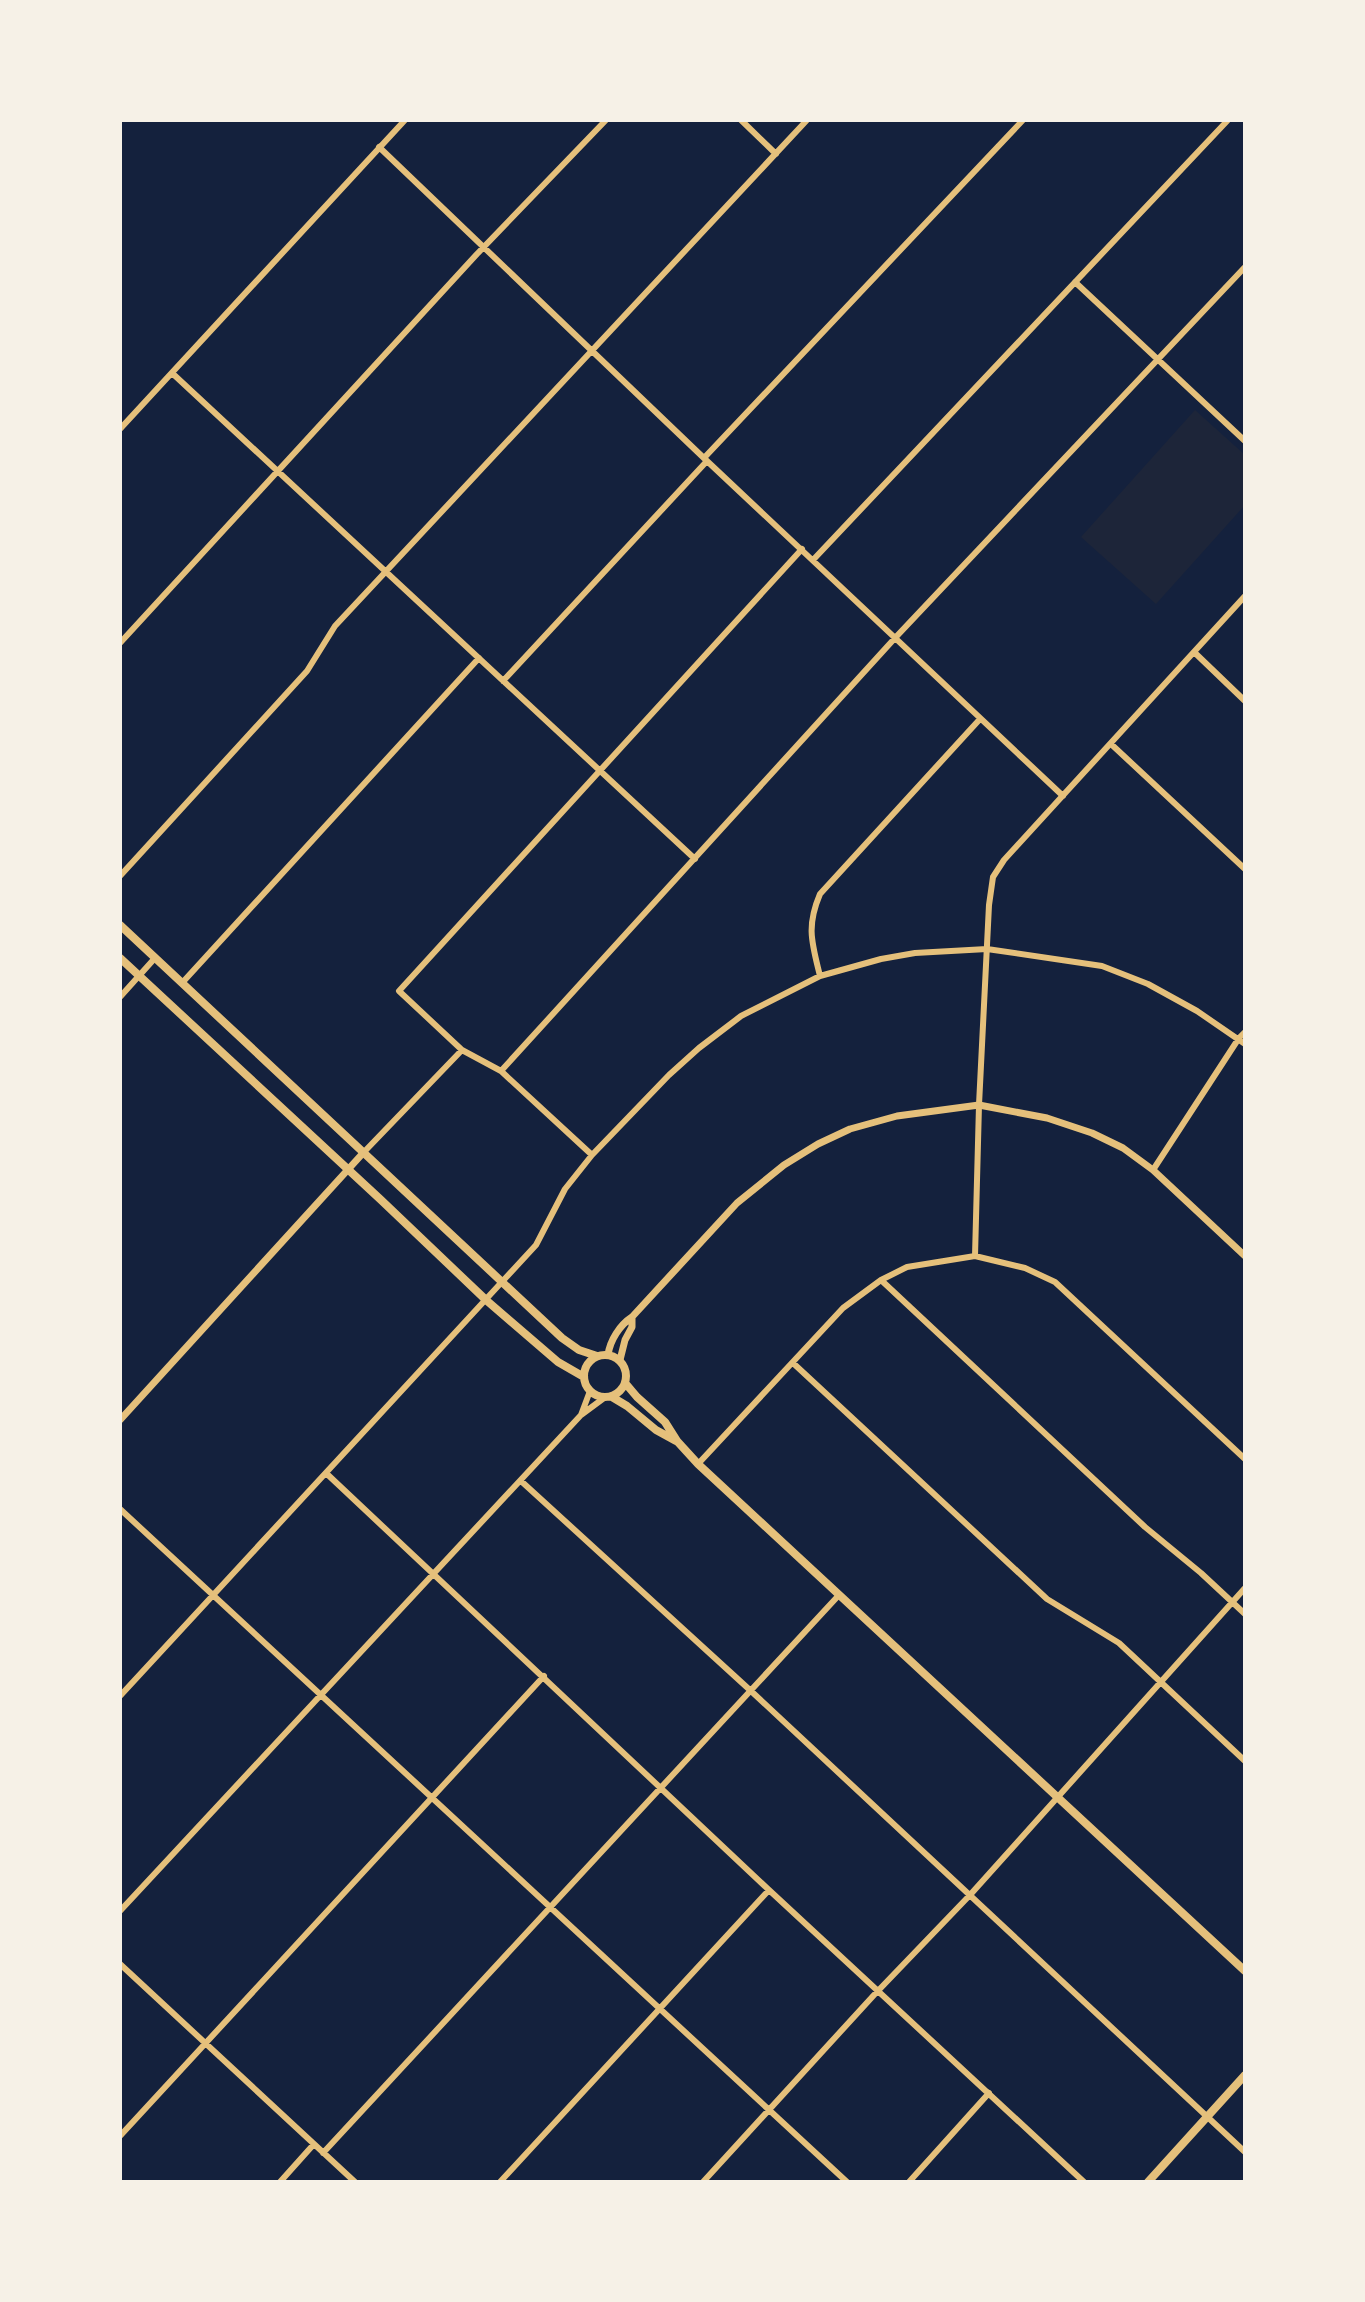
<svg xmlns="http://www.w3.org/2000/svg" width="1365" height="2302" font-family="Georgia,serif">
<rect width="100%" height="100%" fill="#14213d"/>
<path fill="#1d2539" d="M 1195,410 L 1245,455 L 1245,505 L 1156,604 L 1081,537 Z"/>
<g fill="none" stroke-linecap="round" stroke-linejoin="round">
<path stroke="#e5c07b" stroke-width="6" d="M 741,120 L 776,154
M 379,147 L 707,461 L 1063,796
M 1075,282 L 1245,441
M 172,373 L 695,859
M 120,429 L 405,120
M 704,458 L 1023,120
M 813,560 L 1228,120
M 120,643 L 477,254 L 606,120
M 1194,652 L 1245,701
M 503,681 L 707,461
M 1111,744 L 1245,869
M 120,876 L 307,671 L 335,626 L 807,120
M 820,976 C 812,943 806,927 820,894 L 980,719
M 182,983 L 479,658
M 120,997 L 155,958
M 501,1071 L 895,638 L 1245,267
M 364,1152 L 462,1050
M 592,1155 L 501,1071 L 462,1050 L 399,991 L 802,549
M 1153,1170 L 1239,1038 L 1245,1032
M 975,1256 L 979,1105 L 989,905 L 993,877 L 1004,860 L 1245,596
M 881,1280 L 1145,1527 L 1201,1573 L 1245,1614
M 793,1363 L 1047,1599 L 1119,1643 L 1245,1761
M 581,1415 L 590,1391
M 698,1464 L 843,1308 L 881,1280 L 907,1267 L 975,1256 L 1025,1268 L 1055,1282 L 1245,1459
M 327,1474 L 769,1890 L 1084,2182
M 521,1481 L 751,1691 L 1245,2152
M 120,1509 L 847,2182
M 120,1696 L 536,1245 L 565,1189 L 592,1155 L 669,1075 L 699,1048 L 741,1016 L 820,976 L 881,959 L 915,953 L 987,949 L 1102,966 L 1148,984 L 1197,1011 L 1245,1044
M 120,1911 L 581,1415 L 604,1398
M 120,1964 L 355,2182
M 120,2136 L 544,1676
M 323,2153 L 839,1595
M 280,2182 L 314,2144
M 500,2182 L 769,1890
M 703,2182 L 874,1995 L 970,1895 L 1245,1588
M 909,2182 L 989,2093"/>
<path stroke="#e5c07b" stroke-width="7" d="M 608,1355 C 610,1340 620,1325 632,1317 L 737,1203 L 784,1165 L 818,1144 L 850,1129 L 897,1116 L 979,1105 L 1047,1118 L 1092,1133 L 1123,1148 L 1153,1170 L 1245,1256
M 620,1360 L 625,1340 L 632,1327 L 632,1317
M 120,1420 L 364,1152"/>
<path stroke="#e5c07b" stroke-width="8" d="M 120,925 L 562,1338 L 579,1350 L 597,1356
M 120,958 L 380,1199 L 486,1300 L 558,1362 L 584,1377
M584 1376a21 21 0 1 1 42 0a21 21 0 1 1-42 0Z
M 626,1384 L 637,1397 L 665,1422 L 677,1441 L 698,1464 L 1245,1971
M 612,1397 L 627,1406 L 656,1430 L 676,1441
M 1148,2182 L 1245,2075"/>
</g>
<rect width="1365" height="2302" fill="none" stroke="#f6f1e7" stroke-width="244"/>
</svg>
